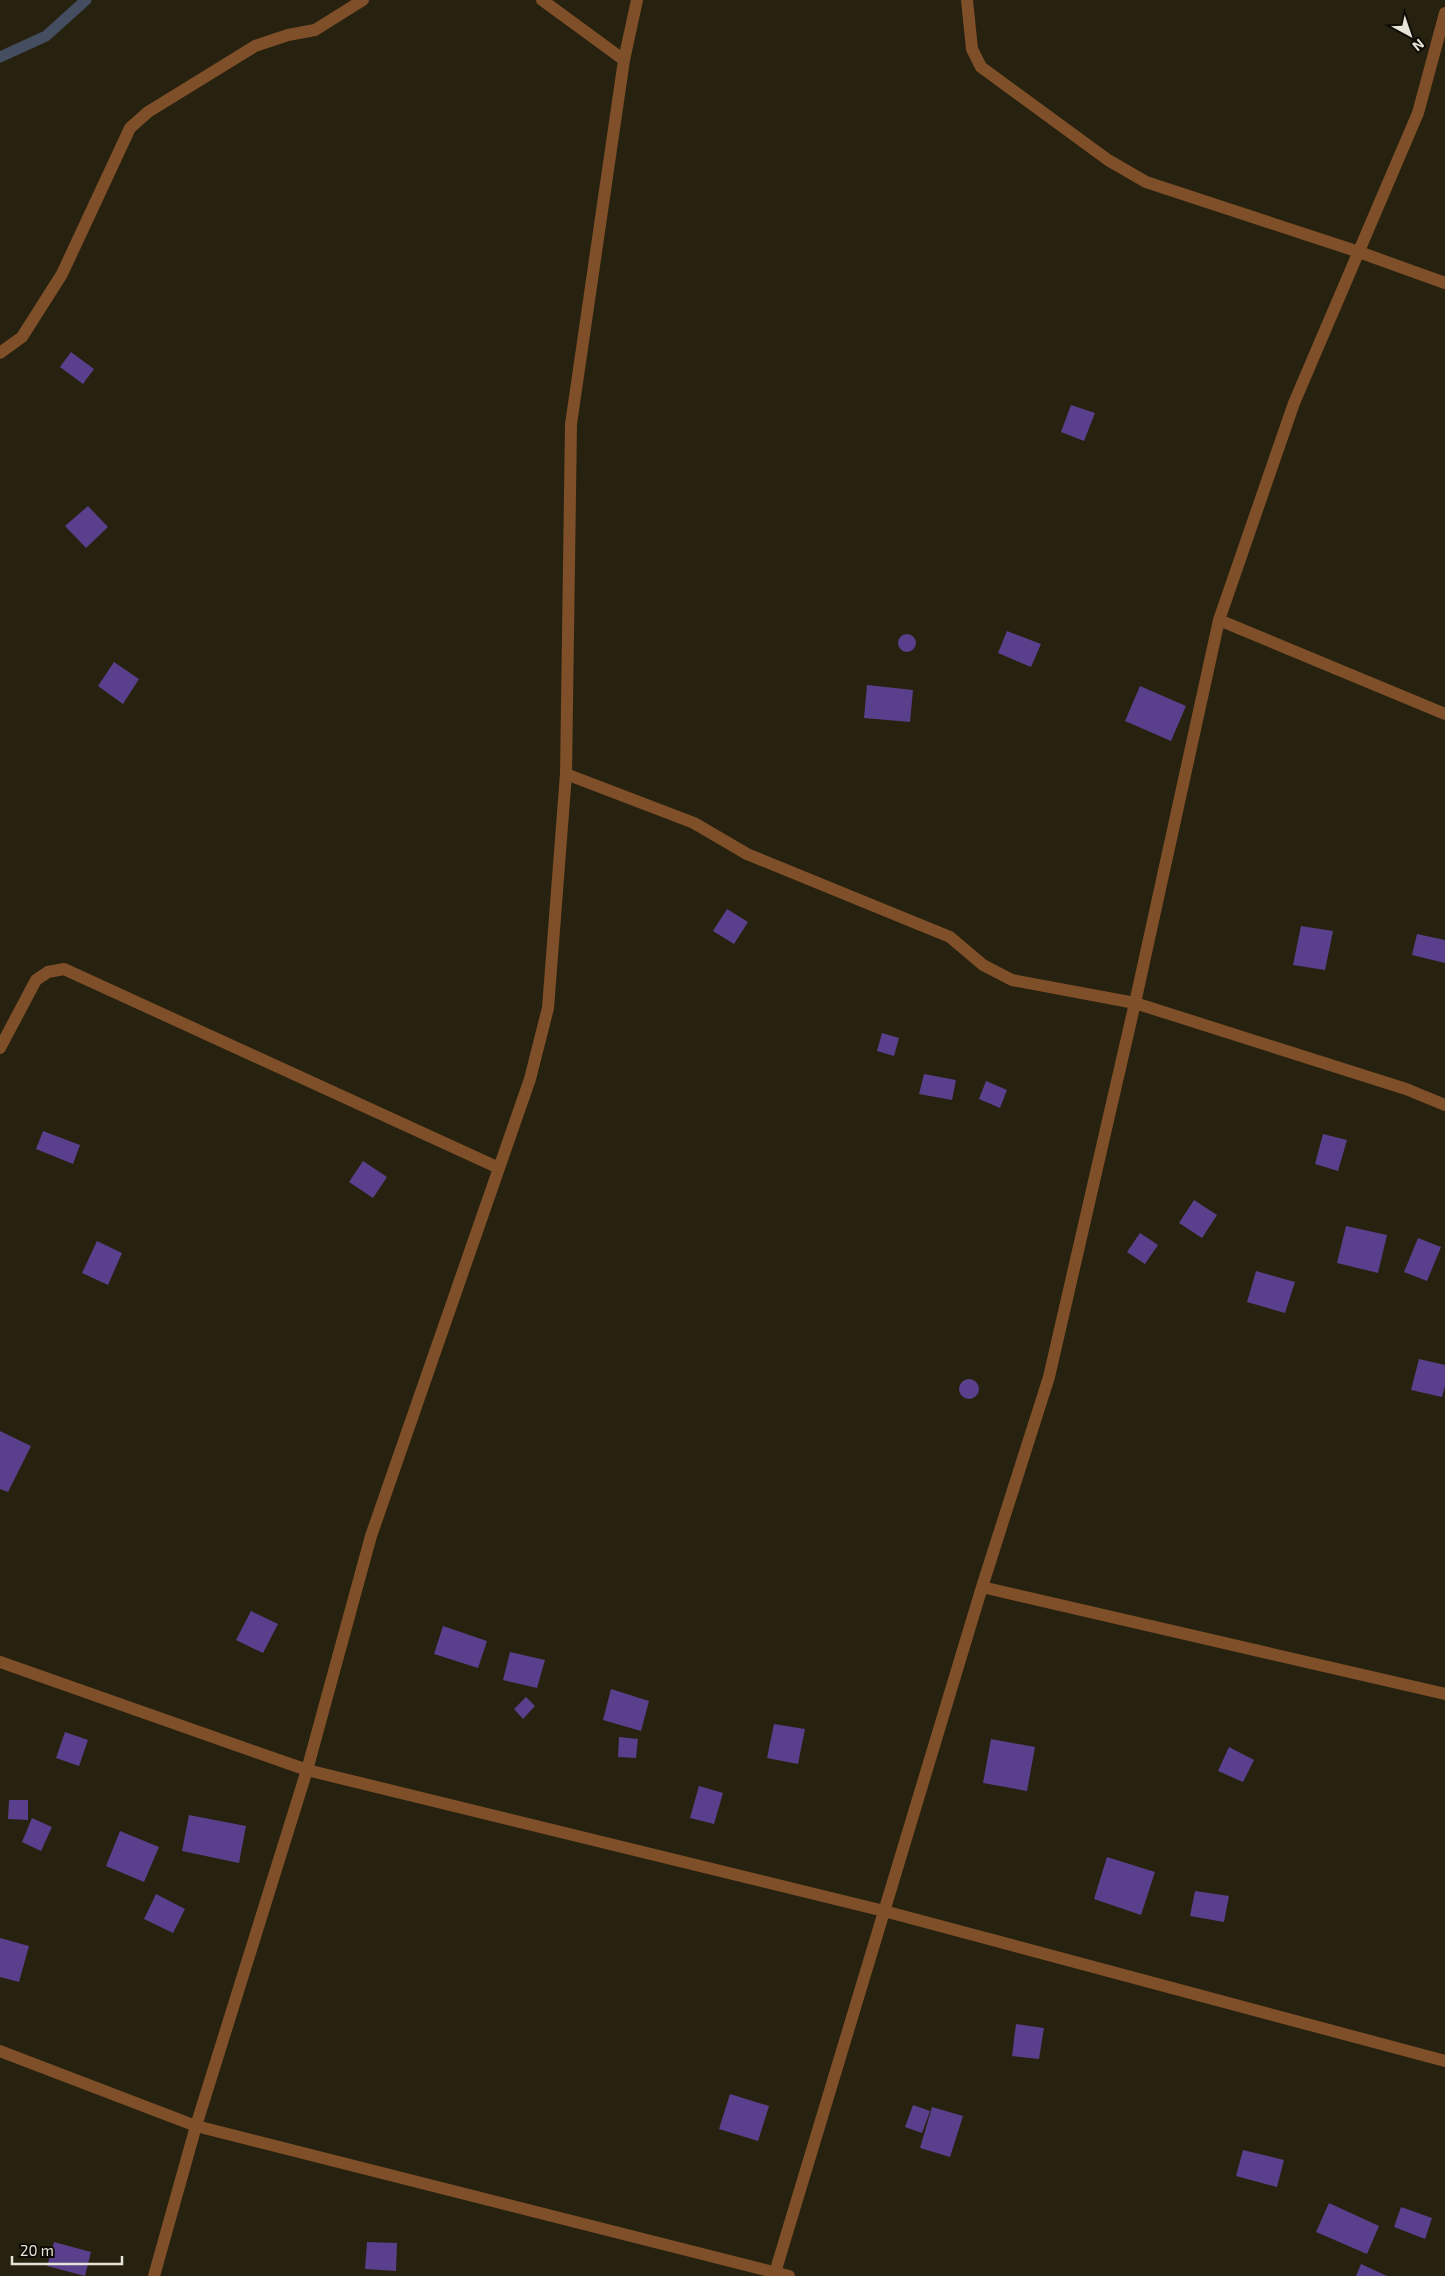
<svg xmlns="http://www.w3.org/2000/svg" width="1445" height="2276" font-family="'Exo 2',sans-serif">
<rect width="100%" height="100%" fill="#27220f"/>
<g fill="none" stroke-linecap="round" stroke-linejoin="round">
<path stroke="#454d61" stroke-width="11" d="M 0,57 L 46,36 L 86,0"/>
</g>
<path fill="#5a3f8c" d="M 71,352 L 94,369 L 83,384 L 60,367 Z
M 1071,405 L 1095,413 L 1084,441 L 1061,432 Z
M 88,506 L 108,527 L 86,548 L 65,526 Z
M 1007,631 L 1041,644 L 1031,667 L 998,653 Z
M898 643a9 9 0 1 1 18 0a9 9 0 1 1-18 0Z
M 114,662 L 139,679 L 123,704 L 98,686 Z
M 867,685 L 913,690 L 910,722 L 864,718 Z
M 1140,686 L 1186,706 L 1171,741 L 1125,721 Z
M 727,909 L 748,922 L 734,944 L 713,931 Z
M 1301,926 L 1333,931 L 1325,970 L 1293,965 Z
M 1417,934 L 1445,940 L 1445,963 L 1412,955 Z
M 882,1033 L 899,1038 L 894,1056 L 877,1051 Z
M 924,1074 L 956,1080 L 952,1100 L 919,1094 Z
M 986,1081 L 1007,1090 L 1000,1108 L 979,1099 Z
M 43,1131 L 80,1145 L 73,1164 L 36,1149 Z
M 1323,1134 L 1347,1140 L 1338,1171 L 1315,1164 Z
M 363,1161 L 387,1177 L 373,1198 L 349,1182 Z
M 1194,1200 L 1217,1215 L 1202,1238 L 1179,1223 Z
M 1346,1226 L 1387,1235 L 1378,1273 L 1337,1263 Z
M 1140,1233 L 1158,1245 L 1145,1264 L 1127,1252 Z
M 1418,1238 L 1441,1247 L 1427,1281 L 1404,1272 Z
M 97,1241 L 122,1253 L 108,1285 L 82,1273 Z
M 1256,1271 L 1295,1282 L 1285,1313 L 1247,1302 Z
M 1419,1359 L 1445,1365 L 1445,1386 L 1442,1397 L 1411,1390 Z
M959 1389a10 10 0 1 1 20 0a10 10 0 1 1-20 0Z
M 0,1431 L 31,1446 L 8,1492 L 0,1489 Z
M 251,1611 L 278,1624 L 263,1653 L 236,1640 Z
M 443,1626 L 487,1641 L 478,1668 L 434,1654 Z
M 510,1652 L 545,1660 L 537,1688 L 503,1680 Z
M 611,1689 L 649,1701 L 641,1731 L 603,1720 Z
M 526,1697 L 535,1706 L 523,1719 L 514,1709 Z
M 774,1724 L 805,1729 L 798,1764 L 767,1758 Z
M 65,1732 L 88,1740 L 79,1766 L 56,1758 Z
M 619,1737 L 638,1739 L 636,1758 L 618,1757 Z
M 991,1739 L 1035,1747 L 1027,1791 L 983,1783 Z
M 1229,1747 L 1254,1760 L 1243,1782 L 1218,1771 Z
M 699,1786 L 723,1793 L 714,1824 L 690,1818 Z
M 9,1800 L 28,1800 L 28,1820 L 8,1819 Z
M 189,1815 L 246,1826 L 239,1863 L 182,1851 Z
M 32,1818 L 52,1827 L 41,1851 L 22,1842 Z
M 120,1831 L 159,1847 L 144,1882 L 106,1866 Z
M 1107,1857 L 1155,1872 L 1141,1915 L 1094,1899 Z
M 1195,1891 L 1229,1896 L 1224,1922 L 1190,1916 Z
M 156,1894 L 185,1909 L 173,1933 L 144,1919 Z
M 0,1938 L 29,1946 L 19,1982 L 0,1977 Z
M 1016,2024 L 1044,2028 L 1039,2059 L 1012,2056 Z
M 730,2094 L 769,2106 L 758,2141 L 719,2129 Z
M 913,2105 L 930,2111 L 922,2133 L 905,2127 Z
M 932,2107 L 963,2116 L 950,2157 L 920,2148 Z
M 1243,2150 L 1284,2160 L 1277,2187 L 1236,2176 Z
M 1329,2203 L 1379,2226 L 1367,2254 L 1316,2232 Z
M 1401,2207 L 1432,2218 L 1425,2239 L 1394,2227 Z
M 54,2242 L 91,2252 L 85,2276 L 47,2266 Z
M 367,2242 L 397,2243 L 396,2271 L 365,2269 Z
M 1361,2264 L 1387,2276 L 1356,2276 Z"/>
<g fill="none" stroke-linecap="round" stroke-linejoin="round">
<path stroke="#7e4f28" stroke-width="12" d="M 542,0 L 624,60
M 967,0 L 972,49 L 981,67 L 1108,160 L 1146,182 L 1359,252 L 1445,283
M 0,353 L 22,337 L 62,274 L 130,128 L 148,112 L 255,46 L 288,35 L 315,30 L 363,0
M 1219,620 L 1445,714
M 566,774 L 694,823 L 747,854 L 950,937 L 983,965 L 1012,980 L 1135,1003 L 1406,1089 L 1445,1105
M 0,1048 L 36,980 L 48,972 L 64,969 L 499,1168
M 982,1587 L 1445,1694
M 0,1662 L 307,1770 L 884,1911 L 1445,2061
M 0,2051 L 196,2126 L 789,2276
M 154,2276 L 196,2126 L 307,1770 L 371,1536 L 530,1079 L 548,1008 L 566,774 L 571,424 L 624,60 L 637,0
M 774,2276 L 982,1587 L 1049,1377 L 1135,1003 L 1219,620 L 1294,403 L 1418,113 L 1445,13"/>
</g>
<g transform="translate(1410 35) rotate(140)" stroke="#0e0c05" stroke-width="4" paint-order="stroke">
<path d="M0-4L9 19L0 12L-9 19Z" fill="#e6e3d7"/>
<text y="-8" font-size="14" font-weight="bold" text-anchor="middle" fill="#e6e3d7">N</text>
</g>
<path d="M12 2256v8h110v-8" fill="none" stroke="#e6e3d7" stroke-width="2.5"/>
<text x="20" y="2256" font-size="15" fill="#e6e3d7" stroke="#0e0c05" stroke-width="4" paint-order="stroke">20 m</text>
</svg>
